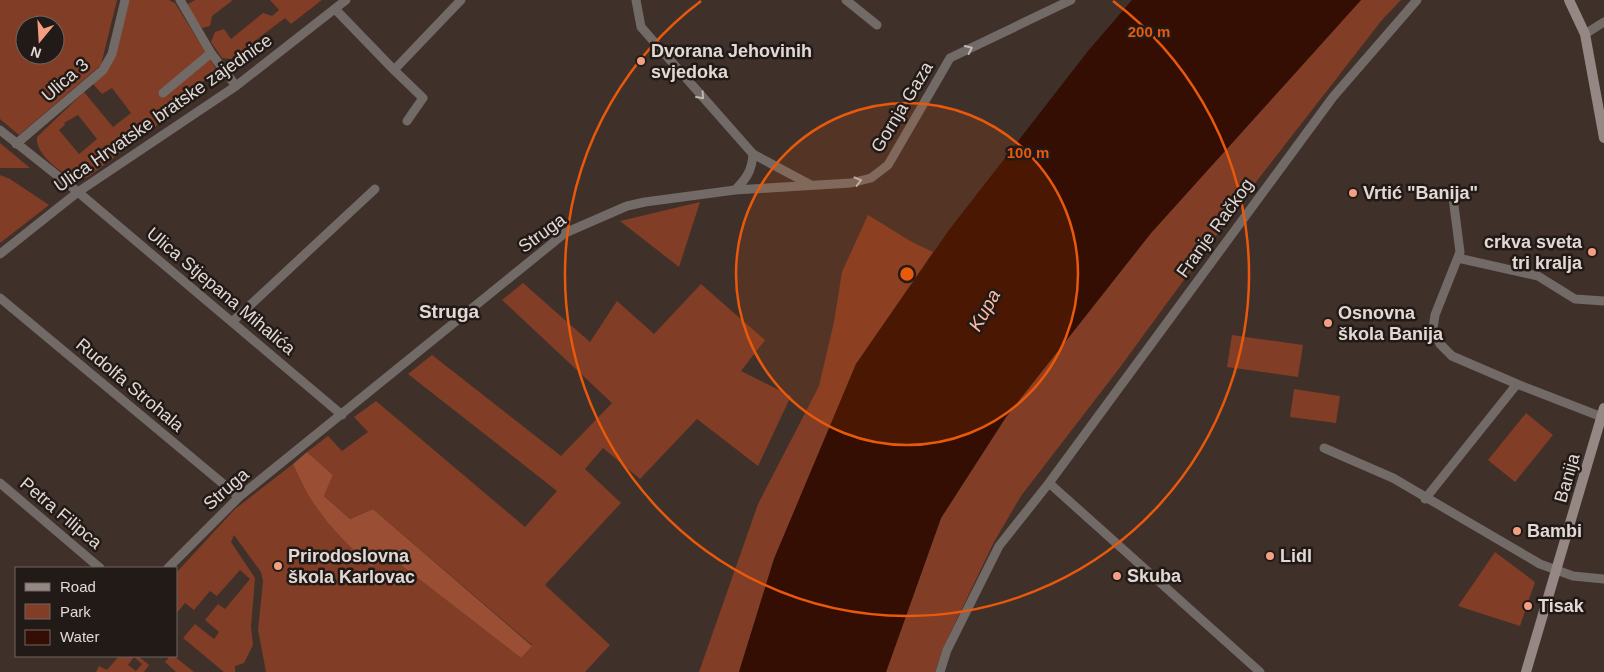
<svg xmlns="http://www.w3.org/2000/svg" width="1604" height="672" font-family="Helvetica,sans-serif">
<rect width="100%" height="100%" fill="#40302a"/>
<path fill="#813d25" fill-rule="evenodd" d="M 0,0 L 117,0 L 101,65 L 19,135 L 0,119 ZM 25,25 L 55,25 L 55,55 L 25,55 Z
M 128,0 L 169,0 L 175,3 L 218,72 L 196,86 L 200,93 L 88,177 L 76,180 C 62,173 35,155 37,137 L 84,92 L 113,127 L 131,113 L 112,88 L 102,94 L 93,84 L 106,71 ZM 78,115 L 97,139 L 79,154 L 59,130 L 65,125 L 64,123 Z
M 195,0 L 233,0 L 212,16 L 210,26 L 202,28 L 187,7 L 188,4 Z
M 270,0 L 322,0 L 291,24 L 285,18 L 231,59 L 222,58 L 211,42 L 215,32 L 224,29 L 231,39 L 263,13 L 272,16 L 279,10 Z
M 1361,0 L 1401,0 L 1382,20 L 1249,191 L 1118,370 L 1021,496 L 994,542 L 943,648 L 935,672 L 886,672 L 941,518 L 1006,417 L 1151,233 Z
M 0,143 L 30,168 L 0,168 Z
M 0,175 L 10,179 L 49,205 L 0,243 Z
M 700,202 L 679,267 L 620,221 Z
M 868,215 L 912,242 L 933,252 L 856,364 L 774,559 L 739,672 L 699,672 L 758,504 L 819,386 L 834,322 L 842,272 Z
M 523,283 L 590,342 L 617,301 L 654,334 L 701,284 L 765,340 L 741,371 L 791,396 L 758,466 L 697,419 L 640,479 L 603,448 L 585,469 L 621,503 L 545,585 L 610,645 L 585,672 L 266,672 L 258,630 L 263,581 L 261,572 L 234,535 L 231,542 L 255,578 L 251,627 L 253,645 L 244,663 L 235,666 L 235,672 L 224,672 L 183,638 L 195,624 L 214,639 L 219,632 L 205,620 L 218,604 L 225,609 L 250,579 L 240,570 L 217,596 L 210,591 L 194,610 L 185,603 L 176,614 L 176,573 L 235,509 L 293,464 C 312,508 336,535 372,567 L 384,552 L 521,658 L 532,645 L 373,509 L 350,519 L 324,496 L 333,475 L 307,452 L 328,436 L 342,451 L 368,432 L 354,417 L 376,401 L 525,527 L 557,491 L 408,374 L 432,355 L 561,456 L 612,403 L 502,300 Z
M 1232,335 L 1303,345 L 1298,377 L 1227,367 Z
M 1294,389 L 1340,396 L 1336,423 L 1290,417 Z
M 1526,413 L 1553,435 L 1515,482 L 1488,460 Z
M 1495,552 L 1535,582 L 1520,626 L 1458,606 Z
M 119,656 L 138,656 L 149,665 L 144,672 L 96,672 L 99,666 L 107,670 ZM 134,657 L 142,664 L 136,671 L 128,665 Z
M 170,656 L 174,656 L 194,672 L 176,672 L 165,662 Z"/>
<path fill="#9a4e34" d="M 307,452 L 333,475 L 324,496 L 350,519 L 373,509 L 532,646 L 521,658 L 384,552 L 372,567 C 336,535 312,509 293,464 Z"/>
<path fill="#340e02" d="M 1132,0 L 1361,0 L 1151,233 L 1006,417 L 941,518 L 886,672 L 739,672 L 774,559 L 856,364 L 949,230 L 1088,51 Z"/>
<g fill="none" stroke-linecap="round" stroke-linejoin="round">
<path stroke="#726a67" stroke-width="9" d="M 180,0 L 211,53 L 236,86
M 636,0 L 641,27 L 753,154 L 809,184
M 846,0 L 877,25
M 335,9 L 394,70 L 461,0
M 1585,34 L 1604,22
M 394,70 L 423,98 L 407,121
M 163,93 L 211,53
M 0,130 L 78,192 L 342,415
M 16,144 L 103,70 L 112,54 L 125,0
M 735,190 C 746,179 752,171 753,154
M 1452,190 L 1460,252 L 1435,315 L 1433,329 L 1440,344 L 1452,356 L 1517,384 L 1602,417
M 0,254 L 78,192 L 236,86 L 346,0
M 1458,258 L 1538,276 L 1575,299 L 1604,301
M 0,298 L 239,497
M 232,322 L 375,189
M 1324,448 L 1393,478 L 1540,564 L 1573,576 L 1604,579
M 0,483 L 100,568
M 1049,483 L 1260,672
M 1425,499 L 1517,384
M 168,568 L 239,497 L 565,233 L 627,206 L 645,202 L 735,190 L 851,183 L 871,178 L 888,165 L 950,58 L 1071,0
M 940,672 L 947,650 L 999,546 L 1049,483 L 1333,97 L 1417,0"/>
<path stroke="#958783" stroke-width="10" d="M 1569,0 L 1585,34 L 1604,138
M 1526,672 L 1604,408"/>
</g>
<defs><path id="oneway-chevron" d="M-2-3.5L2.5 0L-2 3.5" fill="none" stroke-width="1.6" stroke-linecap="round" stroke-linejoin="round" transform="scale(1.25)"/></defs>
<g stroke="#c0b7b3">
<use href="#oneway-chevron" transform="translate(969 49) rotate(-25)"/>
<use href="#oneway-chevron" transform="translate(701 96) rotate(48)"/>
<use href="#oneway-chevron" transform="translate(858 181) rotate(-14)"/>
</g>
<circle cx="907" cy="274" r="171" fill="#e8590c" fill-opacity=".12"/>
<g fill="none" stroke="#e8590c" stroke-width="2.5">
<circle cx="907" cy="274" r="171"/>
<path d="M1113 1A342 342 0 1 1 701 1"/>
</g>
<g fill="#f39f83" stroke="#221a17" stroke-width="2">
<circle cx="641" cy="61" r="5"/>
<circle cx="1353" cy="193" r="5"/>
<circle cx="1592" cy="252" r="5"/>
<circle cx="1328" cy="323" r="5"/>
<circle cx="1517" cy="531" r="5"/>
<circle cx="1270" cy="556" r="5"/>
<circle cx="278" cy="566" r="5"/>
<circle cx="1117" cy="576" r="5"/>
<circle cx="1528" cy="606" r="5"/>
</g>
<g text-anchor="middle" stroke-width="5" stroke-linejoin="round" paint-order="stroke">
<g font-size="18" font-weight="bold" fill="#e2d8d4" stroke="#221a17" text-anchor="start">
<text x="651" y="57">Dvorana Jehovinih<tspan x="651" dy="21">svjedoka</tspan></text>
<text x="1363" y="199">Vrtić "Banija"</text>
<text x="1582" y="248" text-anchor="end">crkva sveta<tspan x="1582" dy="21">tri kralja</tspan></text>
<text x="1338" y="319">Osnovna<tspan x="1338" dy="21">škola Banija</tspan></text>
<text x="1527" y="537">Bambi</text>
<text x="288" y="562">Prirodoslovna<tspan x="288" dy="21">škola Karlovac</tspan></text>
<text x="1280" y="562">Lidl</text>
<text x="1127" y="582">Skuba</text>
<text x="1538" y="612">Tisak</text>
</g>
<g font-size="18" fill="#e2d8d4" stroke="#221a17">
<text transform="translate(65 80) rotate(-41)" y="6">Ulica 3</text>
<text transform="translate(902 107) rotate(-59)" y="6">Gornja Gaza</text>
<text transform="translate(163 113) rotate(-35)" y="6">Ulica Hrvatske bratske zajednice</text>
<text transform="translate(1215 228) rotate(-54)" y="6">Franje Račkog</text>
<text transform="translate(542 233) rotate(-36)" y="6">Struga</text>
<text transform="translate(221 291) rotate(40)" y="6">Ulica Stjepana Mihalića</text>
<text transform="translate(130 385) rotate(40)" y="6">Rudolfa Strohala</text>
<text transform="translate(1567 478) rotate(-74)" y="6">Banija</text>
<text transform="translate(226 489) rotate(-41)" y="6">Struga</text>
<text transform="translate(61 513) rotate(40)" y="6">Petra Filipca</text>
</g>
<g font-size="19" font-style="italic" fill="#febca6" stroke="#221a17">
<text transform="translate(984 310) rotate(-61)" y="7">Kupa</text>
</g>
<g font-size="19" font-weight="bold" fill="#e2d8d4" stroke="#221a17">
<text x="449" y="318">Struga</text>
</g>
</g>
<circle cx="907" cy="274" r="8" fill="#e8590c" stroke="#221a17" stroke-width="2.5"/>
<g font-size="15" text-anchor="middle" font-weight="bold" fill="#e8590c" stroke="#221a17" stroke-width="5" stroke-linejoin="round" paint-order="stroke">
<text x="1149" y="37">200 m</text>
<text x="1028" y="158">100 m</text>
</g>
<rect x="15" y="567" width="162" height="90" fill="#221a17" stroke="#6f6663"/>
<rect x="25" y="583" width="25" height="8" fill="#958783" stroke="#6f6663"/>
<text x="60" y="592" font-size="15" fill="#e2d8d4">Road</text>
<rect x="25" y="604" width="25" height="15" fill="#813d25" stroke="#6f6663"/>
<text x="60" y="617" font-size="15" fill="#e2d8d4">Park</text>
<rect x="25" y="630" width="25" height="15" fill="#340e02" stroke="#6f6663"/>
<text x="60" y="642" font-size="15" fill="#e2d8d4">Water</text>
<g transform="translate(40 40) rotate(198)"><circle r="24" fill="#221a17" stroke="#6f6663"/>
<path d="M0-4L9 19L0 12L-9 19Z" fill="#f39f83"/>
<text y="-8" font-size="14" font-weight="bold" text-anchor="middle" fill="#e2d8d4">N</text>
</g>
</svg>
